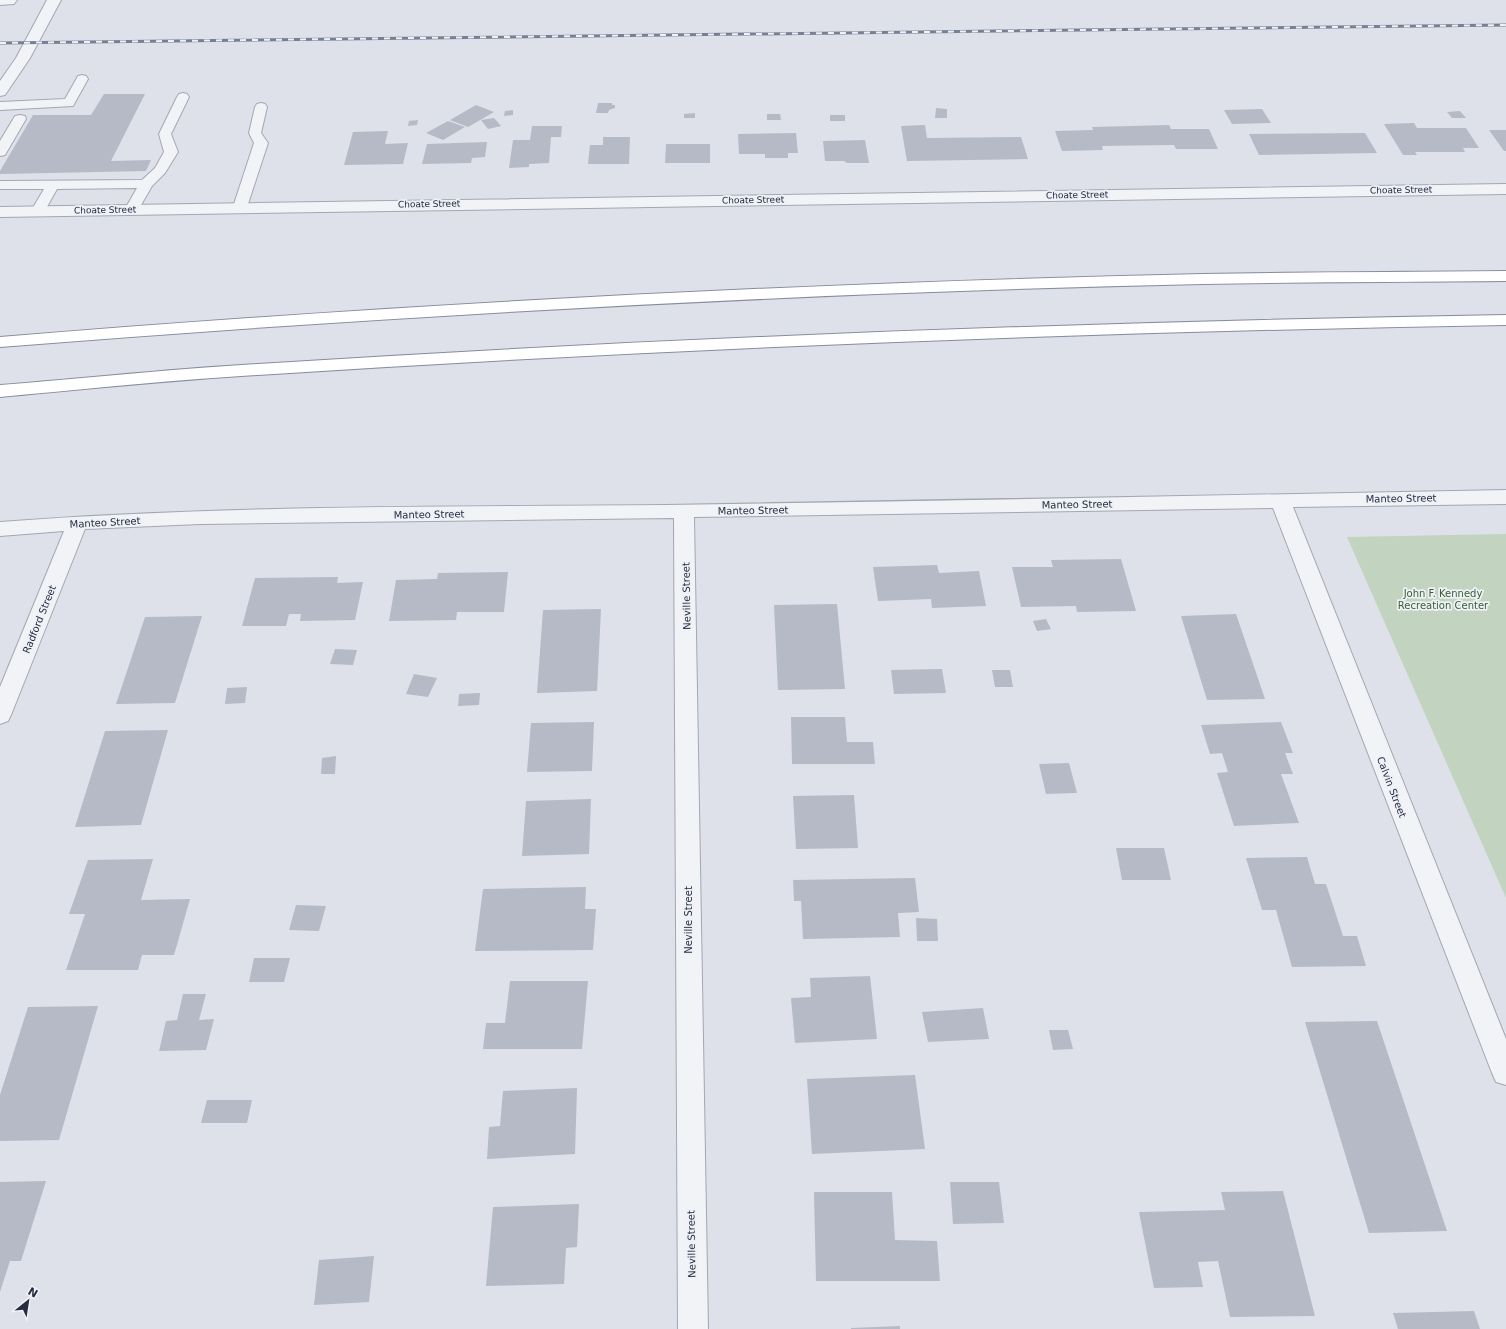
<svg xmlns="http://www.w3.org/2000/svg" width="1506" height="1329" font-family="'DejaVu Sans',sans-serif">
<rect width="100%" height="100%" fill="#dee1e9"/>
<path fill="#c2d3bf" d="M 1506,534 L 1506,898 L 1347,537 Z"/>
<path fill="#b5bac6" d="M 104,94 L 145,94 L 111,161 L 151,160 L 146,171 L 0,174 L 0,171 L 33,115 L 91,115 Z
M 598,103 L 612,103 L 612,105 L 615,105 L 615,108 L 609,110 L 608,113 L 596,113 Z
M 476,105 L 494,112 L 468,127 L 450,120 Z
M 936,108 L 947,109 L 947,118 L 935,118 Z
M 1262,109 L 1271,123 L 1232,124 L 1224,110 Z
M 513,110 L 513,115 L 504,116 L 505,111 Z
M 1460,111 L 1466,118 L 1452,118 L 1447,112 Z
M 695,113 L 695,118 L 684,118 L 684,114 Z
M 767,114 L 780,114 L 781,120 L 767,120 Z
M 830,115 L 845,115 L 845,121 L 830,121 Z
M 494,118 L 501,126 L 488,129 L 481,120 Z
M 418,120 L 417,125 L 408,126 L 409,121 Z
M 448,121 L 465,127 L 443,140 L 426,133 Z
M 1414,123 L 1417,128 L 1466,128 L 1479,148 L 1463,148 L 1465,152 L 1415,152 L 1417,155 L 1403,155 L 1384,124 Z
M 925,125 L 927,138 L 1021,137 L 1028,159 L 907,161 L 901,126 Z
M 1169,125 L 1171,129 L 1209,129 L 1218,149 L 1176,149 L 1174,145 L 1102,146 L 1103,150 L 1062,151 L 1055,131 L 1093,130 L 1092,127 Z
M 532,126 L 562,126 L 561,137 L 551,137 L 549,163 L 529,164 L 529,167 L 509,168 L 513,140 L 530,140 Z
M 1489,130 L 1506,130 L 1506,151 L 1504,151 Z
M 388,131 L 385,144 L 408,143 L 403,164 L 344,165 L 353,132 Z
M 796,133 L 798,153 L 788,153 L 788,158 L 765,158 L 765,154 L 739,154 L 738,134 Z
M 1365,133 L 1377,153 L 1259,155 L 1249,134 Z
M 603,137 L 630,137 L 629,164 L 588,164 L 590,145 L 603,145 Z
M 865,140 L 869,163 L 847,163 L 844,161 L 825,161 L 823,141 Z
M 487,142 L 485,157 L 472,158 L 471,163 L 422,164 L 427,144 Z
M 666,144 L 710,144 L 710,163 L 665,163 Z
M 1121,559 L 1136,611 L 1077,612 L 1076,606 L 1021,607 L 1012,567 L 1053,567 L 1051,560 Z
M 937,565 L 939,573 L 979,571 L 986,606 L 932,608 L 931,599 L 878,601 L 873,567 Z
M 508,572 L 504,612 L 457,612 L 456,620 L 389,621 L 396,580 L 437,579 L 438,573 Z
M 338,577 L 337,583 L 363,582 L 355,620 L 300,621 L 301,614 L 289,614 L 286,626 L 242,626 L 255,578 Z
M 837,604 L 845,689 L 778,690 L 774,605 Z
M 601,609 L 597,691 L 537,693 L 543,610 Z
M 1236,614 L 1265,699 L 1207,700 L 1181,616 Z
M 202,616 L 175,703 L 116,704 L 145,617 Z
M 1046,619 L 1051,629 L 1037,631 L 1033,621 Z
M 335,649 L 357,650 L 353,665 L 330,664 Z
M 942,669 L 946,693 L 894,694 L 891,670 Z
M 992,670 L 1010,670 L 1013,687 L 995,687 Z
M 414,674 L 437,678 L 428,697 L 406,694 Z
M 247,687 L 245,703 L 225,704 L 227,688 Z
M 480,693 L 479,705 L 458,706 L 459,694 Z
M 791,717 L 845,717 L 847,742 L 873,742 L 875,764 L 792,764 Z
M 594,722 L 592,771 L 527,772 L 531,723 Z
M 1281,722 L 1293,753 L 1285,753 L 1293,774 L 1281,774 L 1299,823 L 1234,826 L 1217,773 L 1228,772 L 1222,753 L 1210,754 L 1201,725 Z
M 168,730 L 141,825 L 75,827 L 105,731 Z
M 336,756 L 335,774 L 321,774 L 322,758 Z
M 1069,763 L 1077,793 L 1046,794 L 1039,764 Z
M 854,795 L 858,848 L 796,849 L 793,796 Z
M 591,799 L 589,854 L 522,856 L 526,801 Z
M 1116,848 L 1164,848 L 1171,880 L 1122,880 Z
M 1307,857 L 1315,884 L 1326,884 L 1343,936 L 1357,936 L 1366,966 L 1292,967 L 1276,910 L 1262,910 L 1246,858 Z
M 153,859 L 141,900 L 190,899 L 174,955 L 142,955 L 138,970 L 66,970 L 85,914 L 69,914 L 88,860 Z
M 915,878 L 919,912 L 898,913 L 900,937 L 803,939 L 801,901 L 794,901 L 793,880 Z
M 586,887 L 585,909 L 596,909 L 593,950 L 475,951 L 483,889 Z
M 296,905 L 326,906 L 319,931 L 289,930 Z
M 916,918 L 937,919 L 938,941 L 917,941 Z
M 254,958 L 290,958 L 284,982 L 249,982 Z
M 870,976 L 877,1039 L 795,1043 L 791,998 L 811,997 L 810,978 Z
M 510,981 L 588,981 L 582,1049 L 483,1049 L 486,1023 L 505,1023 Z
M 183,994 L 206,994 L 199,1020 L 214,1019 L 206,1050 L 159,1051 L 166,1021 L 177,1020 Z
M 98,1006 L 59,1140 L 0,1141 L 0,1095 L 28,1007 Z
M 983,1008 L 989,1039 L 928,1042 L 922,1012 Z
M 1377,1021 L 1447,1231 L 1369,1233 L 1305,1022 Z
M 1049,1030 L 1068,1030 L 1073,1049 L 1053,1050 Z
M 915,1075 L 925,1149 L 812,1154 L 807,1079 Z
M 577,1088 L 575,1154 L 487,1159 L 489,1127 L 500,1126 L 503,1091 Z
M 207,1100 L 252,1100 L 247,1123 L 201,1123 Z
M 46,1181 L 21,1261 L 10,1261 L 0,1292 L 0,1182 Z
M 950,1182 L 999,1182 L 1004,1223 L 953,1224 Z
M 1283,1191 L 1315,1316 L 1230,1317 L 1218,1261 L 1198,1262 L 1203,1287 L 1154,1288 L 1139,1212 L 1225,1210 L 1221,1192 Z
M 814,1192 L 892,1192 L 895,1240 L 937,1241 L 940,1281 L 816,1281 Z
M 579,1204 L 577,1247 L 566,1248 L 564,1284 L 486,1286 L 493,1207 Z
M 374,1256 L 369,1302 L 314,1305 L 319,1260 Z
M 1474,1311 L 1480,1329 L 1398,1329 L 1393,1313 Z
M 900,1326 L 900,1329 L 851,1329 L 851,1328 Z"/>
<g fill="none" stroke-linecap="round" stroke-linejoin="round">
<defs>
<path id="service" d="M 0,0 L 17,0 L 14,4 L 0,5 Z
M 82,75 L 86,76 L 88,79 L 73,106 L 0,110 L 0,102 L 65,99 L 78,76 Z
M 183,93 L 187,94 L 189,97 L 171,134 L 178,152 L 165,173 L 152,186 L 137,212 L 132,213 L 127,212 L 125,209 L 137,188 L 57,189 L 43,214 L 38,215 L 33,214 L 31,211 L 44,189 L 0,189 L 0,181 L 142,180 L 155,168 L 164,152 L 159,134 L 177,97 L 179,94 Z
M 261,103 L 265,104 L 267,107 L 261,133 L 268,143 L 247,207 L 245,210 L 240,211 L 235,210 L 233,207 L 254,143 L 249,133 L 255,107 L 257,104 Z
M 20,115 L 25,116 L 26,119 L 5,155 L 0,156 L 0,141 L 15,116 Z"/>
<path id="minor" d="M 1506,184 L 1506,194 L 0,217 L 0,207 Z
M 1506,490 L 1506,504 L 1293,507 L 1506,1039 L 1506,1085 L 1496,1082 L 1492,1073 L 1273,508 L 694,517 L 708,1329 L 678,1329 L 674,518 L 200,524 L 85,529 L 11,715 L 8,721 L 0,724 L 0,687 L 64,531 L 0,536 L 0,522 C 221,505 444,507 666,505 C 946,501 1226,495 1506,490 Z"/>
<path id="tertiary" d="M 47,0 L 61,0 L 30,58 L 5,95 L 0,96 L 0,81 L 16,58 Z"/>
<path id="motorway" d="M 1506,271 L 1506,281 C 1405,282 1304,282 1203,284 C 801,293 400,315 0,347 L 0,337 C 400,304 801,283 1203,274 C 1304,272 1405,272 1506,271 Z
M 1506,315 L 1506,325 C 1079,332 653,349 227,377 C 151,382 75,390 0,397 L 0,385 C 75,379 151,371 227,366 C 653,338 1079,322 1506,315 Z"/>
</defs>
<use href="#service" stroke="#a3a7b3" stroke-width="2"/>
<use href="#minor" stroke="#a3a7b3" stroke-width="2"/>
<use href="#tertiary" stroke="#a3a7b3" stroke-width="2"/>
<use href="#motorway" stroke="#858da0" stroke-width="2"/>
<use href="#service" fill="#f1f3f7" fill-rule="evenodd"/>
<use href="#minor" fill="#f1f3f7" fill-rule="evenodd"/>
<use href="#tertiary" fill="#f1f3f7" fill-rule="evenodd"/>
<use href="#motorway" fill="#fff" fill-rule="evenodd"/>
<defs>
<path id="rail" d="M 0,43 L 1506,25"/>
</defs>
<use href="#rail" stroke="#777f94" stroke-width="3"/>
<use href="#rail" stroke="#eef1f6" stroke-width="2" stroke-dasharray="6" stroke-linecap="butt"/>
</g>
<g text-anchor="middle" stroke-width="3.5" stroke-linejoin="round" paint-order="stroke">
<g font-size="9" fill="#262d41" stroke="#eef1f6">
<text transform="translate(1401 190) rotate(-1)" y="3">Choate Street</text>
<text transform="translate(1077 195) rotate(-1)" y="3">Choate Street</text>
<text transform="translate(753 200) rotate(-1)" y="3">Choate Street</text>
<text transform="translate(429 204) rotate(-1)" y="3">Choate Street</text>
<text transform="translate(105 210) rotate(-1)" y="3">Choate Street</text>
</g>
<g font-size="10" fill="#262d41" stroke="#eef1f6">
<text transform="translate(1401 498) rotate(-1)" y="4">Manteo Street</text>
<text transform="translate(1077 504) rotate(-1)" y="4">Manteo Street</text>
<text transform="translate(753 510) rotate(-1)" y="4">Manteo Street</text>
<text transform="translate(429 514) rotate(-1)" y="4">Manteo Street</text>
<text transform="translate(105 522) rotate(-3)" y="4">Manteo Street</text>
<text transform="translate(686 596) rotate(-91)" y="4">Neville Street</text>
<text transform="translate(39 619) rotate(-68)" y="4">Radford Street</text>
<text transform="translate(1392 787) rotate(69)" y="4">Calvin Street</text>
<text transform="translate(688 920) rotate(-90)" y="4">Neville Street</text>
<text transform="translate(691 1244) rotate(-91)" y="4">Neville Street</text>
</g>
<g font-size="10" fill="#365e33" stroke="#eef1f6">
<text x="1443" y="597">John F. Kennedy<tspan x="1443" dy="12">Recreation Center</tspan></text>
</g>
</g>
<g transform="translate(28 1301) rotate(30)" stroke="#eef1f6" stroke-width="3" paint-order="stroke">
<path d="M0-3L7 15L0 10L-7 15Z" fill="#262d41"/>
<text y="-6" font-size="11" font-weight="bold" text-anchor="middle" fill="#262d41">N</text>
</g>
</svg>
